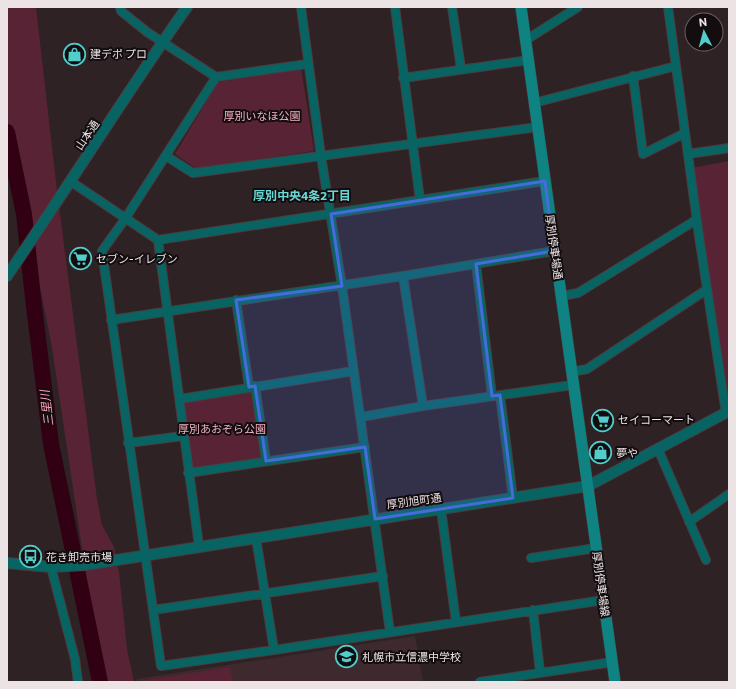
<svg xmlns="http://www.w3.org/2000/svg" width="736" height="689" font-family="Commissioner,'Noto Sans JP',sans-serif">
<rect width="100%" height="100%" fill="#2f2225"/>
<path fill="#3d292e" d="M 415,636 L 423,682 L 137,682 L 137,679 Z"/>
<path fill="#582334" d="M 7,7 L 36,7 L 57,191 L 97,499 L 102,525 L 114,547 L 119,572 L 127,649 L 134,682 L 104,682 L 89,595 L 52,348 L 7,117 Z
M 301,67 L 314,151 L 197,169 L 175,154 L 218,82 Z
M 729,161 L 729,403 L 728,403 L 691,168 Z
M 252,389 L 262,459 L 190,470 L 182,401 Z
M 230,667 L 233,682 L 140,682 L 140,681 Z"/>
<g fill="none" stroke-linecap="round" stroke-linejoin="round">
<path stroke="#310012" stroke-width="16" d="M 7,132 L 24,214 L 33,298 L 51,444 L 100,682"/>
<defs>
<path id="minor" d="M 120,7 L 121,11 L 147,32 L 216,77 L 307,64
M 301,7 L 321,156 L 342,286 L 390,632
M 395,7 L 420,200
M 452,7 L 461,69
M 668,7 L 699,236 L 726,413
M 526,40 L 578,7
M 633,76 L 643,154 L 685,133
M 216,77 L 125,219 L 102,251 L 161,666 L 274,650 L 604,600
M 403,78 L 529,60
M 534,103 L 676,66
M 688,154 L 729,148
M 166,156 L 193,173 L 538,127
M 70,181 L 158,240 L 545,181
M 158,240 L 199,546
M 476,264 L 492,396
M 403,276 L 423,406
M 561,296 L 578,293 L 696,220
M 236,300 L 249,387
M 111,320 L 403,276 L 554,251
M 571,372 L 587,369 L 706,290
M 255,386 L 266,461
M 500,395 L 513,498
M 180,399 L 354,371
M 361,417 L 423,406 L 573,385
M 128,443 L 183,436
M 658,449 L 706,560
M 188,473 L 365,447
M 441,509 L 456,622
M 689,522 L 729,494
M 256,538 L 274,650
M 531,558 L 596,548
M 51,567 L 75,659 L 78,682
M 153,610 L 383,576
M 533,610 L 540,672
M 480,682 L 613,662"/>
<path id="tertiary" d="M 7,276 C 68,187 125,95 187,7
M 7,563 L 51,567 L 85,565 L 588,486 L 729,411"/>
<path id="secondary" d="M 521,7 L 615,682"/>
</defs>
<use href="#minor" stroke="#493d40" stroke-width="10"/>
<use href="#tertiary" stroke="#493d40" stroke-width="12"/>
<use href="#secondary" stroke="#493d40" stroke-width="12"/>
<use href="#minor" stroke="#086463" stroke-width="8"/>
<use href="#tertiary" stroke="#086463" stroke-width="10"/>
<use href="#secondary" stroke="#0e8382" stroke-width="11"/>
</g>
<path fill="#466cdb" fill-opacity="0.2" stroke="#466cdb" stroke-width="3" stroke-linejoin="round" d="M 545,181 L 554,251 L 476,264 L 492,396 L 500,395 L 513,498 L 375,519 L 365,447 L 266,461 L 255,386 L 249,387 L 236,300 L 342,286 L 331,214 Z"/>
<defs>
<symbol id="shop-ring" viewBox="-11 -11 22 22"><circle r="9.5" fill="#130d0f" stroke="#53cdcb" stroke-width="1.5"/><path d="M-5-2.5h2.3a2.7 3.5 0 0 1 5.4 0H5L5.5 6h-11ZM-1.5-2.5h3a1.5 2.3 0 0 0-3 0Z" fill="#53cdcb"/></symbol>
<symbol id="supermarket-ring" viewBox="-11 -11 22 22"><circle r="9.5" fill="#130d0f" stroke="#53cdcb" stroke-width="1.5"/><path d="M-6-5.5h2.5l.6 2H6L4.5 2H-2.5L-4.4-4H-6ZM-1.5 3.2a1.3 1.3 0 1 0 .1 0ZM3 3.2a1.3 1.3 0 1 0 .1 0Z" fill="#53cdcb"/></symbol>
<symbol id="bus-ring" viewBox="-11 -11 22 22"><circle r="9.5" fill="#130d0f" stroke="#53cdcb" stroke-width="1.5"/><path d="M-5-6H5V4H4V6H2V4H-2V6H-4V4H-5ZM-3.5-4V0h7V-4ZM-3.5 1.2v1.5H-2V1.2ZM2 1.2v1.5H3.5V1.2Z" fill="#53cdcb"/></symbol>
<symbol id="school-ring" viewBox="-11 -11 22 22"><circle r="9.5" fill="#130d0f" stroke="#53cdcb" stroke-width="1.5"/><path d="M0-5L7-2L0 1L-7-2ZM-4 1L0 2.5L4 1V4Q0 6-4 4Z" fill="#53cdcb"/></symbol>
</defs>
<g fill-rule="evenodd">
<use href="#shop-ring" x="62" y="42" width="25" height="25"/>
<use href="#supermarket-ring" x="68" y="246" width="25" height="25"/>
<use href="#supermarket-ring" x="590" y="408" width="25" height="25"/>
<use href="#shop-ring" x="588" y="440" width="25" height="25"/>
<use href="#bus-ring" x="18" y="544" width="25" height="25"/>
<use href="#school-ring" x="334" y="644" width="25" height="25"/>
</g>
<g text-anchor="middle" stroke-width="4" stroke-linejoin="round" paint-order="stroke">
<g font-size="11" fill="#ece3e5" stroke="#130d0f" text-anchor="start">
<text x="90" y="58">建デポ プロ</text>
<text x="96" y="263">セブン-イレブン</text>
<text x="618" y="424">セイコーマート</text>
<text x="616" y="457">夢や</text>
<text x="46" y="561">花き卸売市場</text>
<text x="362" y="661">札幌市立信濃中学校</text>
</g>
<g font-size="11" fill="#f6b1c3" stroke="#130d0f">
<text x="262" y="120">厚別いなほ公園</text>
<text x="222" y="433">厚別あおぞら公園</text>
</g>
<g font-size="11" fill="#ece3e5" stroke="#130d0f">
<text transform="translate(87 135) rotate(-56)" y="4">山本通</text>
<text transform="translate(554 247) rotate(82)" y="4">厚別停車場通</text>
<text transform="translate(414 501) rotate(-8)" y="4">厚別旭町通</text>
<text transform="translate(601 584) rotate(82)" y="4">厚別停車場線</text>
</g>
<g font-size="12" font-weight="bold" fill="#69d6d4" stroke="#130d0f">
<text x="302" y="200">厚別中央4条2丁目</text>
</g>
<g font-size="12" font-style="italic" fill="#faa0b9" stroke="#130d0f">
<text transform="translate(47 408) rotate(-97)" y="4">三里川</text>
</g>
</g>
<rect width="736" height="689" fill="none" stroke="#ece3e5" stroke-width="16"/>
<g transform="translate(704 32) rotate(354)"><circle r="19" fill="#130d0f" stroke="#6a6365"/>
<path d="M0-3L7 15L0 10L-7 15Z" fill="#53cdcb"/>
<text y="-6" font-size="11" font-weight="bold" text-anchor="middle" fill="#ece3e5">N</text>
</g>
</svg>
